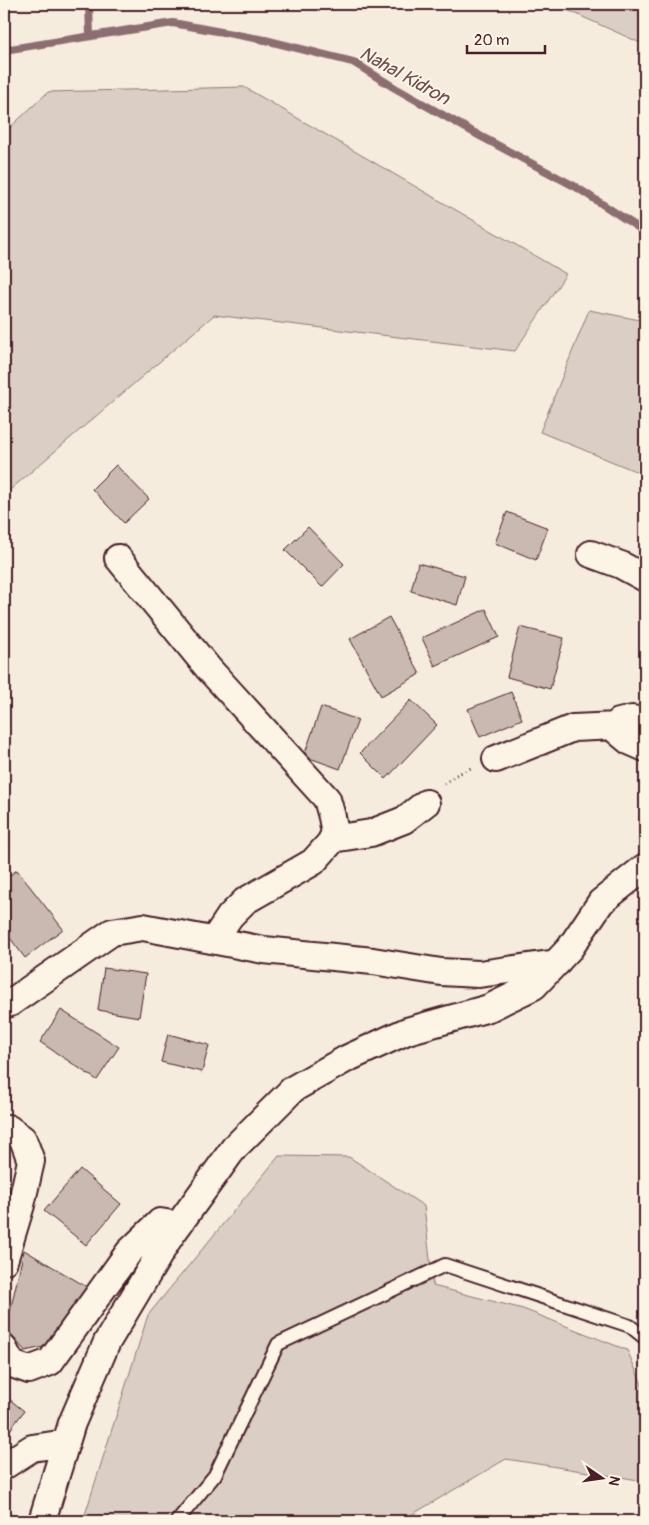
<svg xmlns="http://www.w3.org/2000/svg" width="649" height="1525" font-family="Pangolin,sans-serif">
<rect width="100%" height="100%" fill="#f5ecde"/>
<filter id="ink" filterUnits="userSpaceOnUse"><feTurbulence type="fractalNoise" baseFrequency=".02" numOctaves="2"/><feDisplacementMap in="SourceGraphic" scale="10" xChannelSelector="R" yChannelSelector="G"/><feConvolveMatrix kernelMatrix="1 2 1 2 8 2 1 2 1" color-interpolation-filters="sRGB"/></filter>
<g filter="url(#ink)">
<path fill="#dbcec4" stroke="#927678" d="M 554,4 L 645,4 L 645,45 Z
M 244,87 L 566,274 L 515,351 L 214,315 L 4,495 L 4,133 L 48,92 Z
M 589,310 L 645,321 L 645,475 L 540,432 Z
M 279,1156 L 349,1157 L 424,1206 L 433,1286 L 523,1309 L 627,1350 L 645,1391 L 645,1481 L 506,1459 L 401,1521 L 83,1521 L 148,1315 Z"/>
<g fill="none" stroke-linecap="round" stroke-linejoin="round">
<path stroke="#8c6e70" stroke-width="8" d="M 89,4 L 90,36
M 4,50 L 173,23 L 265,40 L 353,62 L 395,88 L 480,136 L 576,187 L 645,232"/>
</g>
<path fill="#cab9b1" stroke="#4a1f2b" d="M 116,465 L 149,499 L 124,523 L 92,489 Z
M 507,512 L 548,528 L 536,560 L 495,543 Z
M 308,527 L 344,564 L 322,587 L 285,550 Z
M 418,563 L 465,576 L 457,605 L 411,591 Z
M 486,609 L 499,637 L 435,666 L 422,638 Z
M 389,617 L 420,674 L 381,696 L 350,639 Z
M 520,627 L 564,638 L 550,689 L 507,677 Z
M 511,692 L 522,719 L 480,737 L 468,709 Z
M 411,700 L 437,725 L 386,779 L 360,753 Z
M 321,707 L 358,720 L 340,769 L 304,756 Z
M 17,870 L 63,929 L 25,958 L 4,930 L 4,879 Z
M 104,968 L 146,974 L 139,1017 L 98,1010 Z
M 61,1010 L 119,1047 L 97,1080 L 40,1042 Z
M 168,1034 L 209,1045 L 202,1072 L 161,1062 Z
M 80,1169 L 121,1204 L 86,1245 L 44,1211 Z
M 24,1250 L 87,1287 L 48,1346 L 25,1351 L 6,1329 Z
M 4,1395 L 24,1411 L 4,1438 Z"/>
<g fill="none" stroke-linecap="round" stroke-linejoin="round">
<defs>
<path id="lane" d="M 177,1521 L 215,1475 L 278,1344 L 445,1265 L 630,1326 L 645,1338"/>
<path id="street" d="M 591,554 L 621,565 L 645,578
M 118,558 L 208,668 L 327,799 L 332,817 L 335,833 L 330,843 L 313,862 L 245,901 L 230,916 L 214,940
M 645,721 L 632,719 L 619,722 L 617,726 L 617,731 L 629,741 L 645,748
M 496,759 L 573,728 L 617,726
M 332,839 L 371,833 L 404,820 L 426,803
M 4,1005 L 10,1003 L 112,932 L 143,927 L 264,950 L 373,961 L 441,972 L 479,974 L 557,963
M 4,1129 L 8,1128 L 23,1139 L 31,1161 L 21,1205 L 4,1261
M 4,1349 L 12,1364 L 29,1370 L 50,1362 L 129,1252 L 160,1222 L 178,1225
M 4,1466 L 32,1448 L 66,1443
M 42,1521 L 72,1423 L 107,1342 L 169,1238 L 234,1148 L 293,1089 L 346,1059 L 407,1031 L 489,1008 L 534,986 L 570,948 L 601,902 L 645,867"/>
</defs>
<use href="#lane" stroke="#4a1f2b" stroke-width="16"/>
<use href="#street" stroke="#4a1f2b" stroke-width="30"/>
<path stroke="#4a1f2b" stroke-width="3" stroke-dasharray="1 4" stroke-linecap="butt" d="M 444,784 L 456,775 L 473,767"/>
<use href="#lane" stroke="#fcf5e5" stroke-width="12"/>
<use href="#street" stroke="#fcf5e5" stroke-width="26"/>
</g>
</g>
<g text-anchor="middle" stroke-width="4" stroke-linejoin="round" paint-order="stroke">
<g font-size="19" font-style="italic" fill="#704d53" stroke="#fcf5e5">
<text transform="translate(405 75) rotate(29)" y="7">Nahal Kidron</text>
</g>
</g>
<rect width="649" height="1525" fill="none" stroke="#fcf5e5" stroke-width="20"/>
<rect x="10" y="10" width="629" height="1505" fill="none" stroke="#4a1f2b" stroke-width="2" filter="url(#ink)"/>
<g transform="translate(602 1478) rotate(103)" stroke="#fcf5e5" stroke-width="4" paint-order="stroke">
<path d="M0-4L9 19L0 12L-9 19Z" fill="#4a1f2b"/>
<text y="-8" font-size="14" font-weight="bold" text-anchor="middle" fill="#4a1f2b">N</text>
</g>
<path d="M467 45v8h78v-8" fill="none" stroke="#4a1f2b" stroke-width="2.5"/>
<text x="474" y="45" font-size="15" fill="#4a1f2b" stroke="#fcf5e5" stroke-width="4" paint-order="stroke">20 m</text>
</svg>
